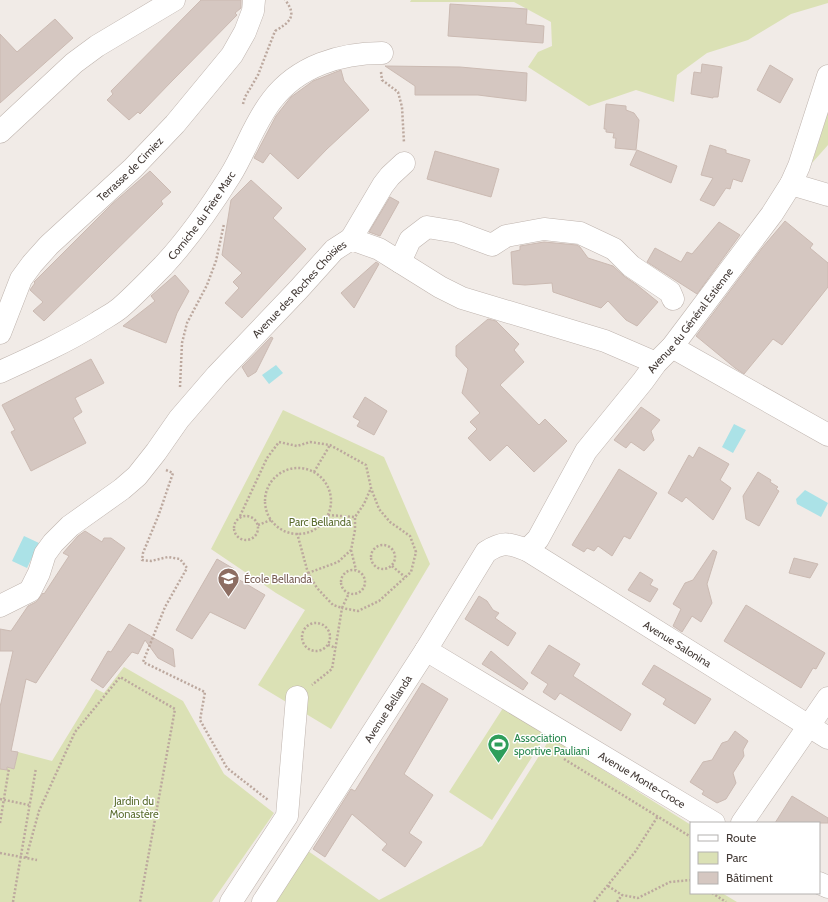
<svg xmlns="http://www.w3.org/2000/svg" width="828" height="902" font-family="Cabin,sans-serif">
<rect width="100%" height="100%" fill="#f1ebe7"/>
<path fill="#dbe1b5" d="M 411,0 L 828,0 L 828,3 L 791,14 L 748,40 L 707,53 L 677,75 L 674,102 L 636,90 L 589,106 L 528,67 L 538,52 L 552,46 L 551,22 L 514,2 L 410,2 Z
M 828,112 L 828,145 L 812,163 Z
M 283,410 L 384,457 L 430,564 L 331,729 L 258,685 L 305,610 L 276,593 L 211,549 Z
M 124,667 L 183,701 L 224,774 L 274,813 L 212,902 L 0,902 L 0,766 L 14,769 L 18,752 L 52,761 L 96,689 L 104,693 Z
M 503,708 L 546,735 L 492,820 L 449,792 Z
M 551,737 L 691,825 L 691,893 L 722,893 L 737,902 L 276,902 L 308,851 L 379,900 L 482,846 Z"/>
<path fill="#abe2e7" d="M 276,365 L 283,373 L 269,384 L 262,375 Z
M 734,424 L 746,430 L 733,453 L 722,447 Z
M 805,490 L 828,503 L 821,517 L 797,504 L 796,499 Z
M 24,536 L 39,543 L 27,568 L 12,561 Z"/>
<path fill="#d5c7c1" stroke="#cbbab2" d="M 201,0 L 241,0 L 241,8 L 235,13 L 237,15 L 172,81 L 140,114 L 138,112 L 129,120 L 107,100 L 113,94 L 111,91 Z
M 450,4 L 527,9 L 526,24 L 544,26 L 543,43 L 448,36 Z
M 55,19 L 73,38 L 0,103 L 0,34 L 17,52 Z
M 702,64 L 722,67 L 718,97 L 713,97 L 713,98 L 691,94 L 694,72 L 701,73 Z
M 770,65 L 793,79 L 780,103 L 757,90 Z
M 385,66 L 460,67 L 527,73 L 526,101 L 478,95 L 415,95 L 415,86 Z
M 341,70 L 344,81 L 369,110 L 327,149 L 298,179 L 270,153 L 263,163 L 254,158 L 276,116 L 291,97 L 313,81 Z
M 606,104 L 626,106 L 626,110 L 634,113 L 639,120 L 636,150 L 615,148 L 616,138 L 613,138 L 614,133 L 606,132 L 606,129 L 604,129 Z
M 710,145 L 726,150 L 726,153 L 750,160 L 742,182 L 733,179 L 730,189 L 726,188 L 714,206 L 700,200 L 713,178 L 701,175 Z
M 637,150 L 677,166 L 671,183 L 630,165 Z
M 435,151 L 499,169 L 491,197 L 427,179 Z
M 150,171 L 171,192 L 161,201 L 163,204 L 44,321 L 33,311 L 43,302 L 30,290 L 35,283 L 34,282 L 112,204 Z
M 251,180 L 282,208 L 273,218 L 306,249 L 242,318 L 225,303 L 239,288 L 233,282 L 242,273 L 222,255 L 231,200 Z
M 390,197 L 399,202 L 380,236 L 369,232 Z
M 785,221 L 813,244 L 810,248 L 828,263 L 828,287 L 782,345 L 773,339 L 744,374 L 735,368 L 696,336 L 762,248 Z
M 719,222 L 740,235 L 697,294 L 647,262 L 655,248 L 681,262 L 687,252 L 692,254 Z
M 544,242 L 577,245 L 580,247 L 588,258 L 613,266 L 624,276 L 637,285 L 658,302 L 637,326 L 626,320 L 608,301 L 601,308 L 553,292 L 552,283 L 525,285 L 513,284 L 511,252 L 520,250 L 520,246 Z
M 376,262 L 379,264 L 354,308 L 341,293 Z
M 175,275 L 189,291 L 177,313 L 166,343 L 123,326 L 155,301 L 151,296 Z
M 488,319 L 496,321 L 519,344 L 514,350 L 524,362 L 500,385 L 539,425 L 545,419 L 567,441 L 534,472 L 507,445 L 490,461 L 468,438 L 477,429 L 470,422 L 480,413 L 462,393 L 468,369 L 456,356 L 456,346 Z
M 271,337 L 273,338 L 256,372 L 248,377 L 242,367 Z
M 91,359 L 104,383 L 75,398 L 82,412 L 73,418 L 86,443 L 31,471 L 11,432 L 15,430 L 2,405 Z
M 365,397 L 387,411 L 374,435 L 357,426 L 360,421 L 353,417 Z
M 641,407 L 660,420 L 651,431 L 654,440 L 644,451 L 631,442 L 626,448 L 614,440 Z
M 699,447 L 729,464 L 720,480 L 731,488 L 713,520 L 686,497 L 682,502 L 668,493 L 689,455 L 693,458 Z
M 619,469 L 657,493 L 630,539 L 624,536 L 612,556 L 598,546 L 594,551 L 587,548 L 584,552 L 572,545 Z
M 758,472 L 771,480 L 770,482 L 778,487 L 776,489 L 779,491 L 759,526 L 746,519 L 743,496 Z
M 85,531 L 102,542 L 104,538 L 111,538 L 125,548 L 36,683 L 26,679 L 11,751 L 18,752 L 14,769 L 7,767 L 7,770 L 0,769 L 0,707 L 13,651 L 0,651 L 0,629 L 11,631 L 28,606 L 36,602 L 43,593 L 44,594 L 69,556 L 63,553 L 78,536 Z
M 713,550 L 717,552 L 707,584 L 712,603 L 701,622 L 692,616 L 682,632 L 673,626 L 681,609 L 673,604 L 685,583 L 693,580 Z
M 794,558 L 818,564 L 810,578 L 789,573 Z
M 217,559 L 234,569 L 231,575 L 265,595 L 245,629 L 210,612 L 192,639 L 176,630 Z
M 640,572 L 653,580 L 650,585 L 658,589 L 650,602 L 628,590 Z
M 479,596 L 487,601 L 493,610 L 499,613 L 495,618 L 516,633 L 508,646 L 465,619 Z
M 746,605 L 825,653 L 816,669 L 813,668 L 801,688 L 724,641 Z
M 129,624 L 173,649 L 175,667 L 158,658 L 145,640 L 138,654 L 132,652 L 103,688 L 91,680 L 105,656 L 108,651 L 111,652 Z
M 549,645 L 580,664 L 573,676 L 631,714 L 621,731 L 560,693 L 555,700 L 543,692 L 548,684 L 531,673 Z
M 491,651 L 528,683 L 523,690 L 482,664 Z
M 654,665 L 711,699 L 695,724 L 663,704 L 666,699 L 642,684 Z
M 422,683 L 448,699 L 404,774 L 433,795 L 409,833 L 422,842 L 405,867 L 382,850 L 387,844 L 352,814 L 325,857 L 313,849 L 351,789 L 355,791 Z
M 735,731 L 748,741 L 743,750 L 744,756 L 733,773 L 736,783 L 726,799 L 717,803 L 702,794 L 704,791 L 690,782 L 703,762 L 712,760 L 722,743 L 728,741 Z
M 792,796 L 828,818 L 828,823 L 775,823 Z"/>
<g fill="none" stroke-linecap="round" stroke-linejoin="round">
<defs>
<g id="minor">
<path d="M 0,132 L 74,63 L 97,46 L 174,0"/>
<path d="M 791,184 L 828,195"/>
<path d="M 351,239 L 383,185 L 390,176 L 404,163"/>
<path d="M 400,262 L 410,240 L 427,227 L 457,232 L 492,245 L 506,236 L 544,229 L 580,233 L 614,249 L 631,266 L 670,292 L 673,299"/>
<path id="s1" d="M 0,333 L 21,279 L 32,264 L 49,245 L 133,168 L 175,124 L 232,55 L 245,32 L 253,11 L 254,0"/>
<path d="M 672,347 L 828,435"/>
<path id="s2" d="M 0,372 C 33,357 66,342 97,323 C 104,318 113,314 120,308 C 135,295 149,280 163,266 C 188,239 210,208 230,176 C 245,152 254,123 272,100 C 298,66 340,53 382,53"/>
<path id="s3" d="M 527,550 L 538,539 L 586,451 L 643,381 L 656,363 L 672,347 L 772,214 L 791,184 L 799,166 L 828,76"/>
<path id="s4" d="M 0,606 L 30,591 L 39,573 L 45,554 L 53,543 L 70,526 L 122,489 L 137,476 L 156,452 L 179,419 L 217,375 L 298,290 L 334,250 L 351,239 L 379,249 L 440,287 L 462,298 L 605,341 L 656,363"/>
<path id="s5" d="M 426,650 L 714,823"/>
<path d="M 742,823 L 828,698"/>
<path d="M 819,883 L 828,887"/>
<path d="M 231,902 L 287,816 L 297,697"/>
<path id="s6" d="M 263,902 L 426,650 L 486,552 C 503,541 508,543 527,550 L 828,738"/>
</g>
</defs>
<use href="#minor" stroke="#bfb4ae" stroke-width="23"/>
<path stroke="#bca89e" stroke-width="2.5" stroke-dasharray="2 2" stroke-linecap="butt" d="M 381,72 L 382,80 L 398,92 L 402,107 L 404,143
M 243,104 L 245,97 L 258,75 L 275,31 C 289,23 298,16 285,0
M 180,387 L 182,343 L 187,323 L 207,285 L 216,261 L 224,224
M265 501a33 33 0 1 1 66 0a33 33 0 1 1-66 0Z
M 166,470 L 173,473 L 159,514 L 143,553 L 142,560 L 151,561 L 168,557 L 180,559 L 187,568 L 165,607 L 143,662 L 205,692 L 200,720 L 227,768 L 268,800
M 314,472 L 330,445
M 328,515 L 355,517
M234 528a12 12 0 1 1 24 0a12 12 0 1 1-24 0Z
M 240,516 L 267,458 L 279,442 L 297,446 L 310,442 L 330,445 L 366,465 L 371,488 L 379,509 L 390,522 L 410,536 L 416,552 L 411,572 L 379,601 L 358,611 L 342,608 L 332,669 L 312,685
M 258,525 L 271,520
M 297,533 L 308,573 L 317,588 L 333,605 L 342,608 L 349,593
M371 557a12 12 0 1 1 24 0a12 12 0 1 1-24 0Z
M 351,550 L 356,570
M 392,566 L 405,577
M341 582a12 12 0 1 1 24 0a12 12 0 1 1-24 0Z
M 308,573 L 338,562 L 351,550 L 355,530 L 355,517 L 364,504 L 371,488
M302 637a14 14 0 1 1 28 0a14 14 0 1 1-28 0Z
M 328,645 L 336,648
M 564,759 L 691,837
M 0,799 L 29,805
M 0,823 L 9,768
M 0,853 L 37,860
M 26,858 L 39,811 L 75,732 L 120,677 L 175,709 L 140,902
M 608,886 L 622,895 L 638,898 L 670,882 L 691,880
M 712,893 L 726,902
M 13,902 L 36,768
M 594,902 L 635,852 L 658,816
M 617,902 L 622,895"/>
<use href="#minor" stroke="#fff" stroke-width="22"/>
</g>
<defs>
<symbol id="school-pin" viewBox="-11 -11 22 30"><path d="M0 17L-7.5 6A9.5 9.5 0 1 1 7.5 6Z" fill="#8d6e63" stroke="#fff"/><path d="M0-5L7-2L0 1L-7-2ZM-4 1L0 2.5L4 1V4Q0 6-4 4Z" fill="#fff"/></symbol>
<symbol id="stadium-pin" viewBox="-11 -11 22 30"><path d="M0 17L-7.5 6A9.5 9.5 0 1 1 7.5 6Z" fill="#2e9e5b" stroke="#fff"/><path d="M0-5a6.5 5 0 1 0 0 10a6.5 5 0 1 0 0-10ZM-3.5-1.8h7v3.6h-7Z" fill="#fff"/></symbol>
</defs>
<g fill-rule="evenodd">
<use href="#school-pin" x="216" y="566" width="25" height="34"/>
<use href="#stadium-pin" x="486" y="732" width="25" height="34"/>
</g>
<g text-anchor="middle" stroke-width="3" stroke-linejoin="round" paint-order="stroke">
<g font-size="11" fill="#443b37" stroke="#fff">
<text dy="4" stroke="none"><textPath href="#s1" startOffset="213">Terrasse de Cimiez</textPath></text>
<text dy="4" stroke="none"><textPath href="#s2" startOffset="260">Corniche du Frère Marc</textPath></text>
<text dy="4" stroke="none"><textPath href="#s4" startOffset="443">Avenue des Roches Choisies</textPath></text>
<text dy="4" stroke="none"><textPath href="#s3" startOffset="283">Avenue du Général Estienne</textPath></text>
<text dy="4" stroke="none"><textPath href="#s6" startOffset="636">Avenue Salonina</textPath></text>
<text dy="4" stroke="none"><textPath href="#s6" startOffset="230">Avenue Bellanda</textPath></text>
<text dy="4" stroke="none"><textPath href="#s5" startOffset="252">Avenue Monte-Croce</textPath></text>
</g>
<g font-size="11" fill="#5c6e31" stroke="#fff">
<text x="320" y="526">Parc Bellanda</text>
<text x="134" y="805">Jardin du<tspan x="134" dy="13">Monastère</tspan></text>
</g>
<g font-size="11" fill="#785e54" stroke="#fff" text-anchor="start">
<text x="244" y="583">École Bellanda</text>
</g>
<g font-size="11" fill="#27864d" stroke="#fff" text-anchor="start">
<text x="514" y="742">Association<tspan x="514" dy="13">sportive Pauliani</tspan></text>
</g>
</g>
<rect x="690" y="822" width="130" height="72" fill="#ffffff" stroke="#b4b1af"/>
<rect x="698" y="835" width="20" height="6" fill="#ffffff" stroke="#b4b1af"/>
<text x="726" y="842" font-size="12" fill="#443b37">Route</text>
<rect x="698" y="852" width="20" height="12" fill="#dbe1b5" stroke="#b4b1af"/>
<text x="726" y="862" font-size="12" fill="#443b37">Parc</text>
<rect x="698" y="872" width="20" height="12" fill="#d5c7c1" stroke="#b4b1af"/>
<text x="726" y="882" font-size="12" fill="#443b37">Bâtiment</text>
</svg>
